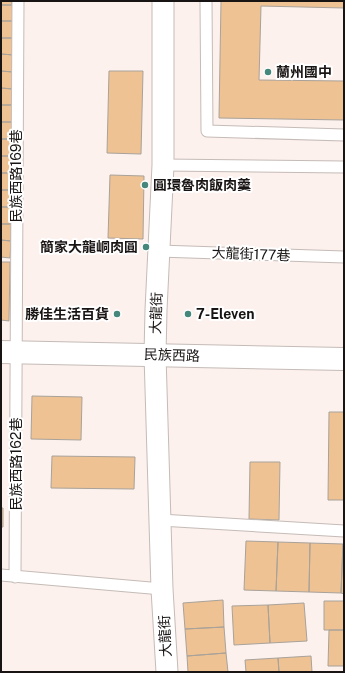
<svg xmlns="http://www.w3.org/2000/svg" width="345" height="673" font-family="'Public Sans','Noto Sans TC',sans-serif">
<rect width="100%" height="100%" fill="#fcf1ed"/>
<path fill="#eec293" stroke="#a9a29a" d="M 1,1 L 11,1 L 12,5 L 1,5 Z
M 221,1 L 344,1 L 344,8 L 261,6 L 259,80 L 344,81 L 344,120 L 219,118 Z
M 1,5 L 12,5 L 14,21 L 1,21 Z
M 1,21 L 14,21 L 14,38 L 1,38 Z
M 1,38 L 14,38 L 14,55 L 1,54 Z
M 1,54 L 14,55 L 13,72 L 1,71 Z
M 1,71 L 13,72 L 13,89 L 1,88 Z
M 109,71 L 143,71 L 141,154 L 107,153 Z
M 1,88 L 13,89 L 13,105 L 1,105 Z
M 1,105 L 13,105 L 13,122 L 1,122 Z
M 1,122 L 13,122 L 12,139 L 1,139 Z
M 1,139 L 12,139 L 12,156 L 1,156 Z
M 1,156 L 12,156 L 12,173 L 1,173 Z
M 1,173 L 12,173 L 11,190 L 1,190 Z
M 110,175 L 144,176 L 143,239 L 108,238 Z
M 1,190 L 11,190 L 11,207 L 1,207 Z
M 1,207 L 11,207 L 11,224 L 1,224 Z
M 1,224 L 11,224 L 11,241 L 1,240 Z
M 1,240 L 11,241 L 10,258 L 1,257 Z
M 1,262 L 10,262 L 9,321 L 1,320 Z
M 32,396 L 82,397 L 81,440 L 31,439 Z
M 329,412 L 344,412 L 344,500 L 328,500 Z
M 52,456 L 135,457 L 134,489 L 51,488 Z
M 250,462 L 280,462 L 279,520 L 249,519 Z
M 1,508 L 3,508 L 3,527 L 1,527 Z
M 246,541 L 278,542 L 276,591 L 244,590 Z
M 278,542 L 310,543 L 309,592 L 276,591 Z
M 310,543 L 343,544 L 341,593 L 309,592 Z
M 343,544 L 344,544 L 344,594 L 341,593 Z
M 223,600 L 224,627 L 185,629 L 183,603 Z
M 324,601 L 344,601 L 344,630 L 324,630 Z
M 304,603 L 307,641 L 270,643 L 268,605 Z
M 268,605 L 270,643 L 234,645 L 232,606 Z
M 224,627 L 226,653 L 187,656 L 185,629 Z
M 329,630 L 344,630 L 344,666 L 328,666 Z
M 226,653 L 228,672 L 188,672 L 187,656 Z
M 311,656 L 312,672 L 279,672 L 278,658 Z
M 278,658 L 279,672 L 246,672 L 245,660 Z"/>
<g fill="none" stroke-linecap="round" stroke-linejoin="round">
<defs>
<path id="lane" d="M 206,1 L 207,131 L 344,135
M 163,165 L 344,167
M 159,251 L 344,257
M 160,520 L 344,531
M 1,575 L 162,589
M 15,577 L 18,1"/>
<path id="street" d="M 163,1 L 163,165 L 156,310 L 155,355 L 162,589 L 167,672"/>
<path id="secondary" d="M 1,352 L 344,359"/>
</defs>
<use href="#lane" stroke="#c5bbb7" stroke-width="13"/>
<use href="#street" stroke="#c5bbb7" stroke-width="23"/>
<use href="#secondary" stroke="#c5bbb7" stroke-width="24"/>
<use href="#lane" stroke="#fff" stroke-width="11"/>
<use href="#street" stroke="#fff" stroke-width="21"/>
<use href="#secondary" stroke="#fff" stroke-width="22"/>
</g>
<g fill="#45887b" stroke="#fff" stroke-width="1.5">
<circle cx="268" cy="72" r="4"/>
<circle cx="145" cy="185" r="4"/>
<circle cx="146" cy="247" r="4"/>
<circle cx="117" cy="314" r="4"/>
<circle cx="188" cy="314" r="4"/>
</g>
<g text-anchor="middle" stroke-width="4" stroke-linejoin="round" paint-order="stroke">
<g font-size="14" font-weight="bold" fill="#181413" stroke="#fff" text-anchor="start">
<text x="276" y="77">蘭州國中</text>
<text x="153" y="190">圓環魯肉飯肉羹</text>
<text x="138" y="252" text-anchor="end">簡家大龍峒肉圓</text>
<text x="109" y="319" text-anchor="end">勝佳生活百貨</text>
<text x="196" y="319">7-Eleven</text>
</g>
<g font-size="14" fill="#181413" stroke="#fff">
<text transform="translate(16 176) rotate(-90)" y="5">民族西路169巷</text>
<text transform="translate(251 254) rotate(2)" y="5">大龍街177巷</text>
<text transform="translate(156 313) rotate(-88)" y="5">大龍街</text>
<text transform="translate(172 355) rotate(2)" y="5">民族西路</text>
<text transform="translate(16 464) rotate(-90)" y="5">民族西路162巷</text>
<text transform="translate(165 636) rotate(-93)" y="5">大龍街</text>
</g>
</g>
<rect width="345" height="673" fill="none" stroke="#181413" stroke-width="4"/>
</svg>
